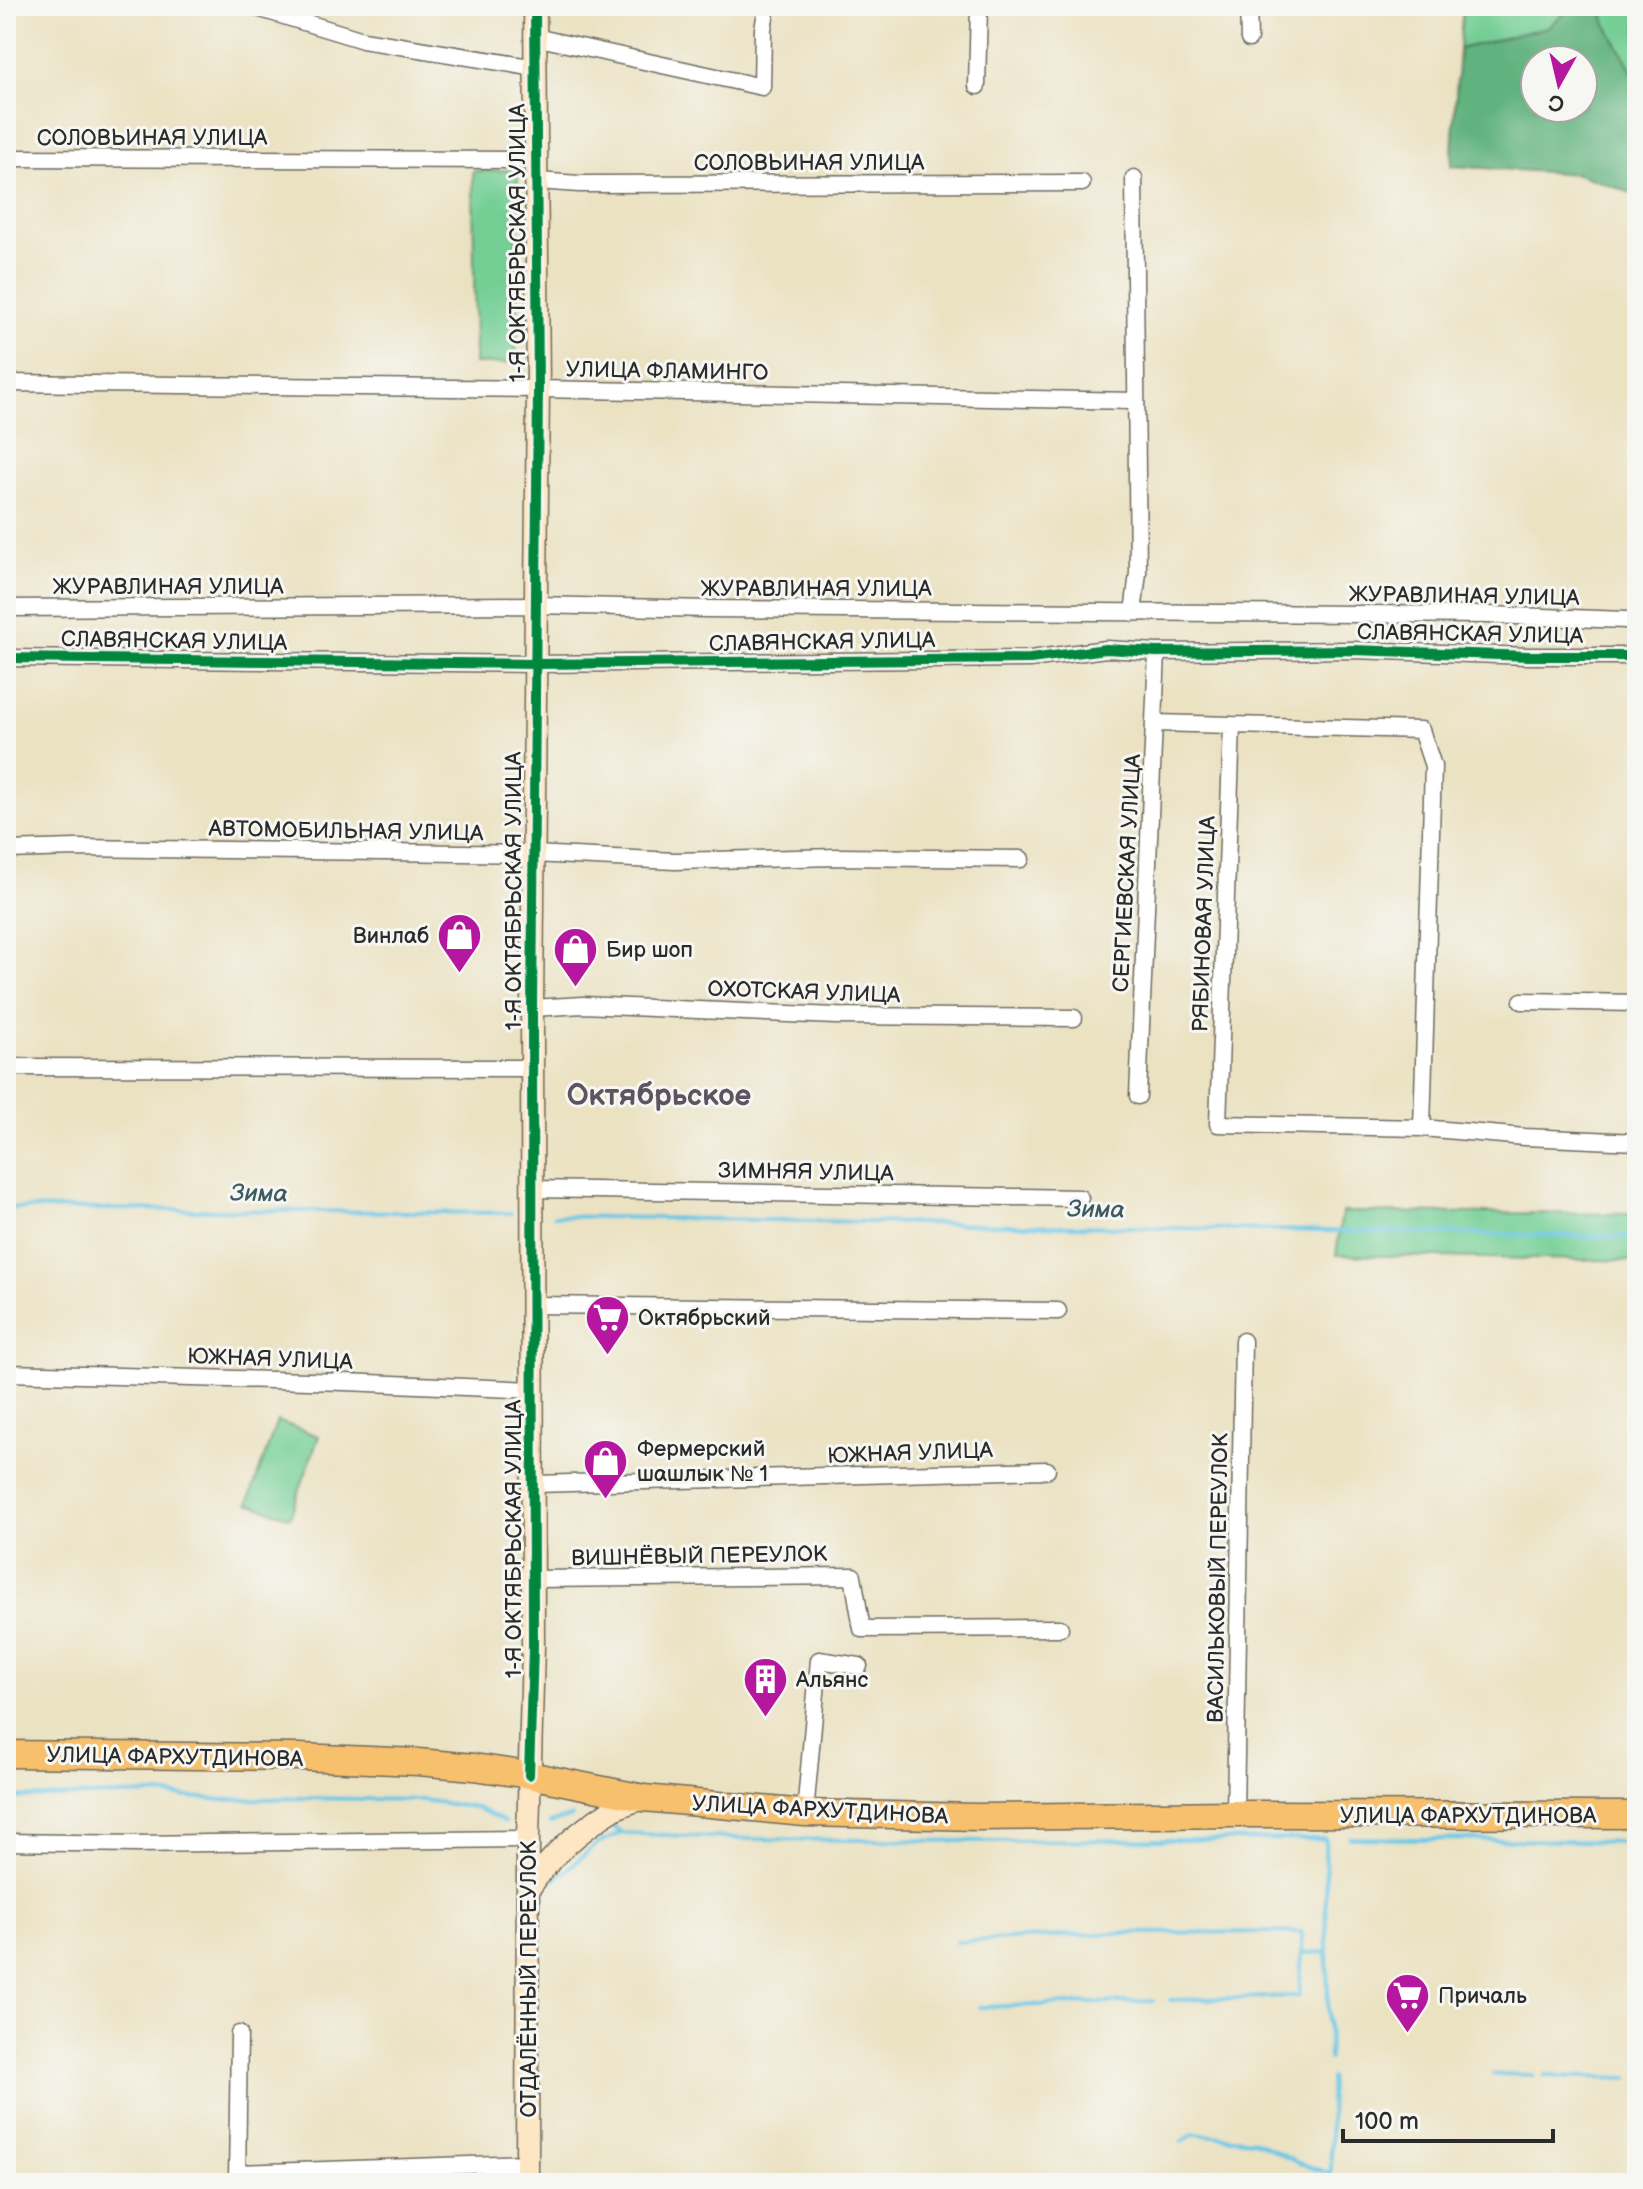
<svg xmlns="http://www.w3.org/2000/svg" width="1643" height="2189" font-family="'Balsamiq Sans',sans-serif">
<rect width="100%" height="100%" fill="#f6f6f2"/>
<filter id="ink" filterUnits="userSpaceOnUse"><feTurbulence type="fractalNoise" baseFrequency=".0125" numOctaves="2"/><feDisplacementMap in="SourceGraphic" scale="16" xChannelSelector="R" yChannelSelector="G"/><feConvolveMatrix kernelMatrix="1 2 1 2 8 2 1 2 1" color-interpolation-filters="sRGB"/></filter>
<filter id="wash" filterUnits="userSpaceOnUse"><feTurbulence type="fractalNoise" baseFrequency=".006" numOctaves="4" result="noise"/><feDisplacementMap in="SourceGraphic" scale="32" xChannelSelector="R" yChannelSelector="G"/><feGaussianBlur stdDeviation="1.8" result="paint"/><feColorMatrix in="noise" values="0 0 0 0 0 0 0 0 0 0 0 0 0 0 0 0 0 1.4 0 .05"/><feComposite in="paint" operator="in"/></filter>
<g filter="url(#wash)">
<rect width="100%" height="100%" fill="#ebe2c2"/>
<path fill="#75cf95" stroke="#507d60" stroke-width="2" d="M 1463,6 L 1573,6 L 1548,27 L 1459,49 Z
M 1602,6 L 1637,6 L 1637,80 L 1605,22 Z
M 518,170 L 516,363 L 475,364 L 473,171 Z
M 1342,1212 L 1637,1214 L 1637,1261 L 1336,1255 Z
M 277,1421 L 319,1436 L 290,1517 L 248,1503 Z"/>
<path fill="#60b27e" stroke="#466e54" stroke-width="2" fill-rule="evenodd" d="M 1573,6 L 1602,6 L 1605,22 L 1637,80 L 1637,195 L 1578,174 L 1451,166 L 1459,49 L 1548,27 ZM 1535,60 L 1583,60 L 1583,108 L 1535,108 Z"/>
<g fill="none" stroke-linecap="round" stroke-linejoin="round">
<path stroke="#67c6e6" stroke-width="4" d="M 6,1208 L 511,1213
M 554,1216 L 1637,1237
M 6,1798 L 155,1794 L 224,1800 L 303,1798 L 423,1800 L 477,1808 L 505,1822
M 550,1823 L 572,1816
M 611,1826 L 622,1833
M 1350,1838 L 1637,1842
M 554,1881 L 598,1843 L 622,1833 L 751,1839 L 979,1841 L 1325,1839 L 1329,2059
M 956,1942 L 1116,1933 L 1302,1932 L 1302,1953 L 1327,1952
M 1170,2000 L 1299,1996 L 1302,1953
M 979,2007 L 1153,2001
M 1493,2074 L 1533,2075
M 1544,2076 L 1628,2078
M 1182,2142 L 1194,2134 L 1253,2140 L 1296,2162 L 1331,2174 L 1330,2078"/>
</g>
</g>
<g filter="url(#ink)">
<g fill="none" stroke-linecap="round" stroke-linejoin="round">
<defs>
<path id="street" d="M 251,6 L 363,40 L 536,68
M 1248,6 L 1249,39
M 535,37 L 762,87 L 763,29 L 767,6
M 977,86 L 979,6
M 6,158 L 537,160
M 537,181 L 579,184 L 1082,183
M 6,383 L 538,389 L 1136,401
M 6,608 L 536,605 L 707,609 L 1490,615 L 1626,620
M 1133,613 L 1138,573 L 1134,178
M 6,658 L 535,664 L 1030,659 L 1106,649 L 1157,652 L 1353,650 L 1529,656 L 1637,656
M 1154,723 L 1421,730 L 1433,766 L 1422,1128
M 1232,725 L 1218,1124 L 1422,1128 L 1525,1137 L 1637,1142
M 6,850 L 76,848 L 533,854 L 675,861 L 839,857 L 1021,859
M 1522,1001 L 1637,1003
M 532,1008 L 583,1005 L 836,1016 L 1074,1018
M 6,1067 L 532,1068
M 1138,1096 L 1157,652
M 532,1189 L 1080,1198
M 533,1305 L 1058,1311
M 6,1373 L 345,1382 L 534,1390
M 534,1484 L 1047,1470
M 533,1579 L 853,1576 L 862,1629 L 1060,1628
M 805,1813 L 819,1660 L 859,1666
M 1235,1814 L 1243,1341
M 6,1842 L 136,1844 L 528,1839
M 238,2173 L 527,2163
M 237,2181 L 239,2034"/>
<path id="secondary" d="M 529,1888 C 550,1857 581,1829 614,1809 C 623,1804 634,1801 644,1798
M 527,2183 L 528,1839 L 533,1647 L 532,1008 L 538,389 L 535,6"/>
<path id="primary" d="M 6,1754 L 299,1757 L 418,1762 L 474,1767 L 529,1775 L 644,1798 L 805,1813 L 978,1817 L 1235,1814 L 1637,1815"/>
</defs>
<use href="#street" stroke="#6e6b60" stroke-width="19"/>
<use href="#secondary" stroke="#6e6b60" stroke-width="25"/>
<use href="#primary" stroke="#6e6b60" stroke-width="29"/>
<use href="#street" stroke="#fff" stroke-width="16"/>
<use href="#secondary" stroke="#fce6c4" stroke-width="22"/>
<use href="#primary" stroke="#f7c06c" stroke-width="26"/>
<defs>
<path id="cycleway" d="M 6,658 L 535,664 L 1030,659 L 1106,649 L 1157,652 L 1353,650 L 1529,656 L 1637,656
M 529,1775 L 533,1647 L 532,1008 L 538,389 L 535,6"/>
</defs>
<use href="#cycleway" stroke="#f6f6f2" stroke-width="15"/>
<use href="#cycleway" stroke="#00873e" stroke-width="10"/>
</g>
</g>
<defs>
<symbol id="shop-pin" viewBox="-11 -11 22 30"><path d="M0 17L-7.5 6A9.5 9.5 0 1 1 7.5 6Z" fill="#b5179e" stroke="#f6f6f2"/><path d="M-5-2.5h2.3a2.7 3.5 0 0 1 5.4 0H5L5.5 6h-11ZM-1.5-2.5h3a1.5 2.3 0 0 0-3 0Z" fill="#fff"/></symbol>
<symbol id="supermarket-pin" viewBox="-11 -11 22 30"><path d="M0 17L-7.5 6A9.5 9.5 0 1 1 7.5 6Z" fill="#b5179e" stroke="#f6f6f2"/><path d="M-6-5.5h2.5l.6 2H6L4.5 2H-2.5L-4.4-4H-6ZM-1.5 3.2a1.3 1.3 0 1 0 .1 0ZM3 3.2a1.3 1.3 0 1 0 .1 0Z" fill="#fff"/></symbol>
<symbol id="building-pin" viewBox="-11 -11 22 30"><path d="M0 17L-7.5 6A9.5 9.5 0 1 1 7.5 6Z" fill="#b5179e" stroke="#f6f6f2"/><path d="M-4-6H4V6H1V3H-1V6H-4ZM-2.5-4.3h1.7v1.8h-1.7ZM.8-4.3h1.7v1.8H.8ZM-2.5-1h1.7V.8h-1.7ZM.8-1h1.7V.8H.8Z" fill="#fff"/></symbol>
</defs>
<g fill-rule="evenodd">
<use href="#shop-pin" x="434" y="910" width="51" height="69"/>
<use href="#shop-pin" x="550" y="924" width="51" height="69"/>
<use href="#supermarket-pin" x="582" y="1292" width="51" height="69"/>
<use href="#shop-pin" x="580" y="1436" width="51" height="69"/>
<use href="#building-pin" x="740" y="1654" width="51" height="69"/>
<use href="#supermarket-pin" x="1382" y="1970" width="51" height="69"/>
</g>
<g text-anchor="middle" stroke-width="6" stroke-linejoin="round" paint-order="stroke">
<g font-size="22" fill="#2b2b2b" stroke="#f6f6f2">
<text x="152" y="145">СОЛОВЬИНАЯ УЛИЦА</text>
<text x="809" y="170">СОЛОВЬИНАЯ УЛИЦА</text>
<text transform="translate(517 243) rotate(-90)" y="8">1-Я ОКТЯБРЬСКАЯ УЛИЦА</text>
<text transform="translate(667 370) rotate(1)" y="8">УЛИЦА ФЛАМИНГО</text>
<text x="168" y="594">ЖУРАВЛИНАЯ УЛИЦА</text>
<text x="816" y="596">ЖУРАВЛИНАЯ УЛИЦА</text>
<text transform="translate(1464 595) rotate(1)" y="8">ЖУРАВЛИНАЯ УЛИЦА</text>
<text transform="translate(1470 633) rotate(1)" y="8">СЛАВЯНСКАЯ УЛИЦА</text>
<text transform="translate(174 640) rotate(1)" y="8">СЛАВЯНСКАЯ УЛИЦА</text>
<text transform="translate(822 641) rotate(-1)" y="8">СЛАВЯНСКАЯ УЛИЦА</text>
<text transform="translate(346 830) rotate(1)" y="8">АВТОМОБИЛЬНАЯ УЛИЦА</text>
<text transform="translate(1126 873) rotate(-87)" y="8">СЕРГИЕВСКАЯ УЛИЦА</text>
<text transform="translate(513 891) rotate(-90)" y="8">1-Я ОКТЯБРЬСКАЯ УЛИЦА</text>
<text transform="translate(1203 924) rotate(-88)" y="8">РЯБИНОВАЯ УЛИЦА</text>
<text transform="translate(804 991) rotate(2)" y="8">ОХОТСКАЯ УЛИЦА</text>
<text transform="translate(806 1171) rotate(1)" y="8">ЗИМНЯЯ УЛИЦА</text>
<text transform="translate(270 1358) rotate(2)" y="8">ЮЖНАЯ УЛИЦА</text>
<text transform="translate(910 1452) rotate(-2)" y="8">ЮЖНАЯ УЛИЦА</text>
<text transform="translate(513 1539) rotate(-90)" y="8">1-Я ОКТЯБРЬСКАЯ УЛИЦА</text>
<text transform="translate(699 1555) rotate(-1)" y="8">ВИШНЁВЫЙ ПЕРЕУЛОК</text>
<text transform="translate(1217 1578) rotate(-89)" y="8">ВАСИЛЬКОВЫЙ ПЕРЕУЛОК</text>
<text transform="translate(175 1756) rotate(1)" y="8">УЛИЦА ФАРХУТДИНОВА</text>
<text transform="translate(820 1809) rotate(3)" y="8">УЛИЦА ФАРХУТДИНОВА</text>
<text x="1468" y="1823">УЛИЦА ФАРХУТДИНОВА</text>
<text transform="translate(528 1979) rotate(-90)" y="8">ОТДАЛЁННЫЙ ПЕРЕУЛОК</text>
</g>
<g font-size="22" fill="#2b2b2b" stroke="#f6f6f2" text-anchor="start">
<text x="429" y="943" text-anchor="end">Винлаб</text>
<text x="606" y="957">Бир шоп</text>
<text x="638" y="1325">Октябрьский</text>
<text x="637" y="1456">Фермерский<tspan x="637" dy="25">шашлык № 1</tspan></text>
<text x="796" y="1687">Альянс</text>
<text x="1438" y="2003">Причаль</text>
</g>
<g font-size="24" font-style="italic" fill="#3d5a63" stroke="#f6f6f2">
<text transform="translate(259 1193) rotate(1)" y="8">Зима</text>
<text transform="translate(1096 1209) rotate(1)" y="8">Зима</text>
</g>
<g font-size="30" font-weight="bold" fill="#5e5361" stroke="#f6f6f2">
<text x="659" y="1105">Октябрьское</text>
</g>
</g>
<rect width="1643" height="2189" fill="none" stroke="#f6f6f2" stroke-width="32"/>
<g transform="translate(1559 84) rotate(188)"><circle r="38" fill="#f6f6f2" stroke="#a5a5a2" stroke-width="2"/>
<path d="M0-6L14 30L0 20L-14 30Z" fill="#b5179e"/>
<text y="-12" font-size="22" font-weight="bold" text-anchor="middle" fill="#2b2b2b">С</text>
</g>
<path d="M1343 2129v12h210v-12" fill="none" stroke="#2b2b2b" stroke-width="4"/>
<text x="1355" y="2129" font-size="24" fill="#2b2b2b" stroke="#f6f6f2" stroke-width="6" paint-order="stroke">100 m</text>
</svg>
